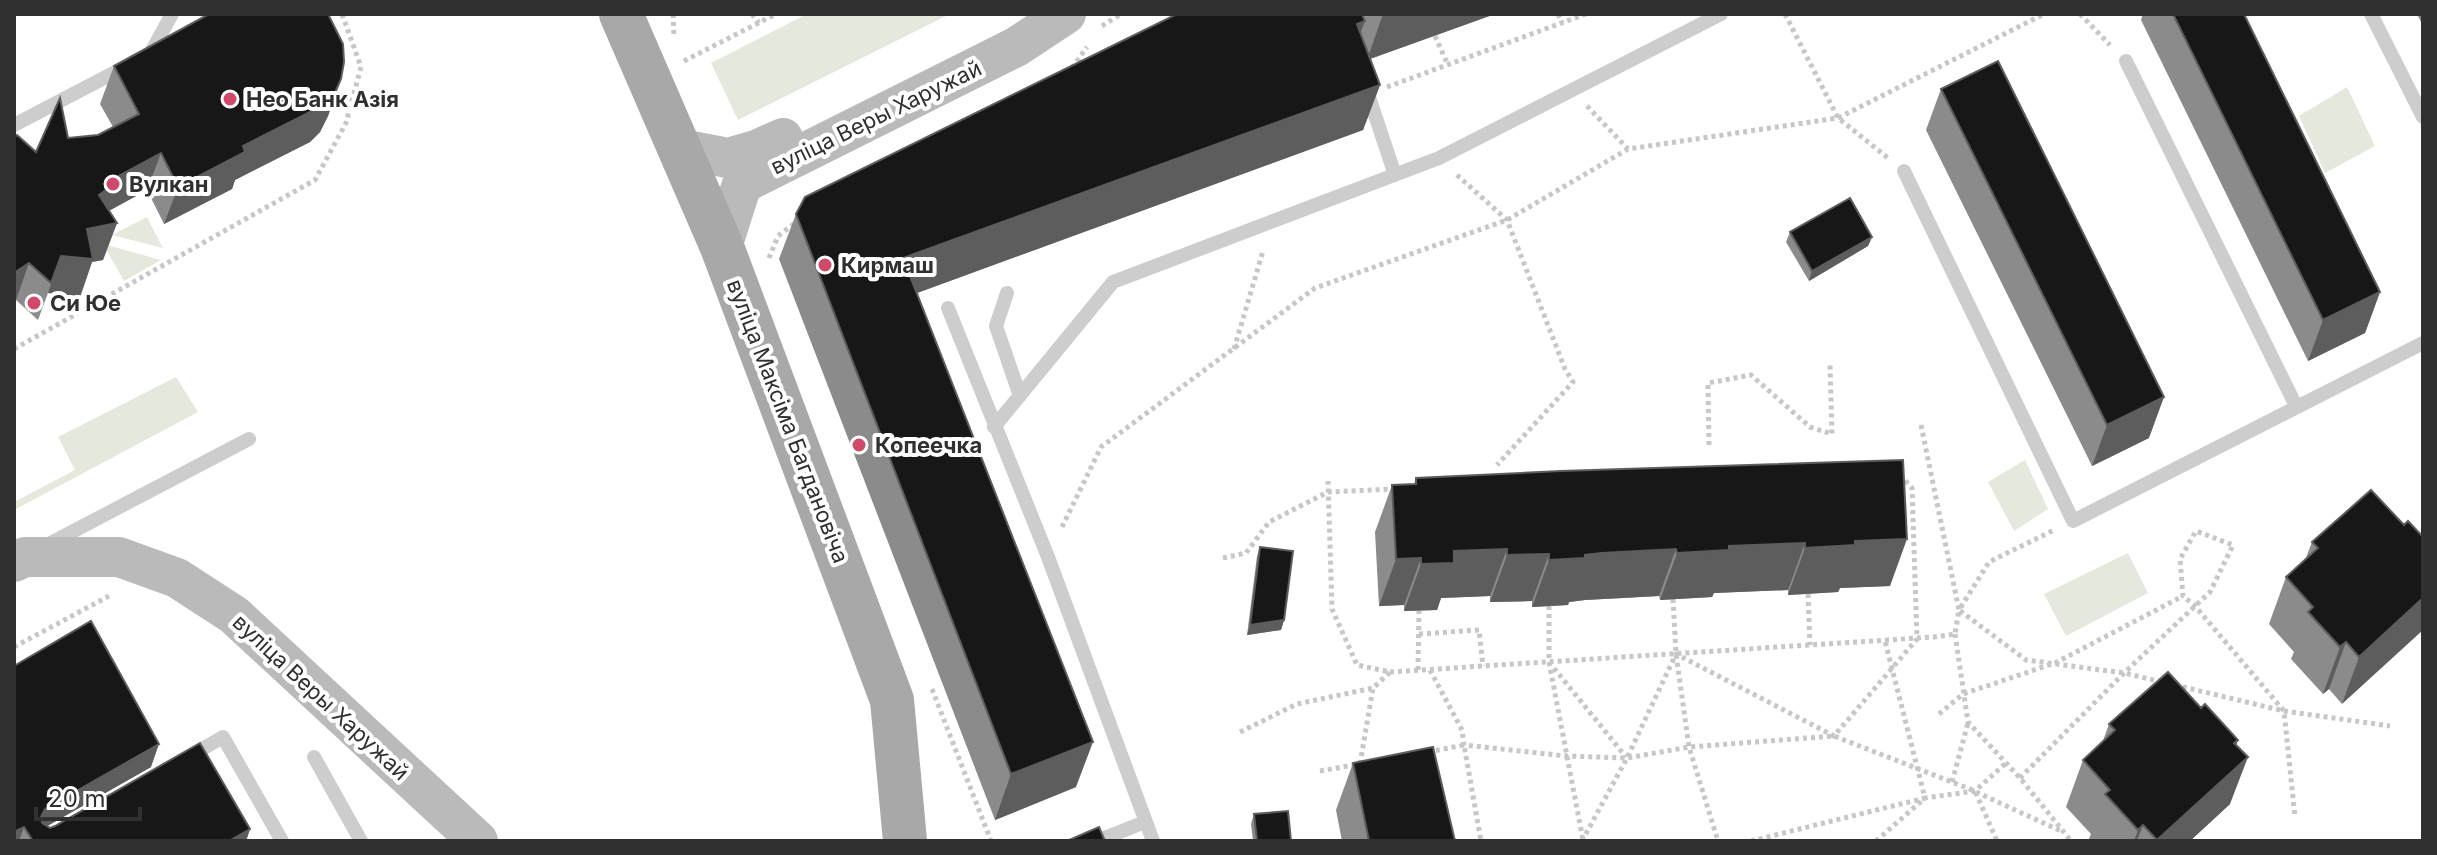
<svg xmlns="http://www.w3.org/2000/svg" width="2437" height="855" font-family="Inter,sans-serif">
<rect width="100%" height="100%" fill="#fff"/>
<path fill="#e5e8dd" d="M 807,14 L 950,14 L 738,120 L 711,63 Z
M 2347,87 L 2375,146 L 2325,173 L 2299,116 Z
M 147,217 L 163,248 L 112,235 Z
M 103,244 L 161,260 L 124,281 Z
M 176,377 L 198,412 L 14,510 L 14,502 L 75,470 L 58,437 Z
M 2025,460 L 2048,509 L 2014,531 L 1988,482 Z
M 2128,553 L 2148,593 L 2066,636 L 2044,594 Z"/>
<g fill="none" stroke-linecap="round" stroke-linejoin="round">
<path stroke="#c7c7c7" stroke-width="5" stroke-dasharray="4 4" stroke-linecap="butt" d="M 673,14 L 674,35
M 752,14 L 759,23
M 1558,14 L 1562,23
M 1785,14 L 1838,118 L 1888,158
M 2080,14 L 2110,45
M 1102,26 L 1121,14
M 1435,36 L 1448,65
M 684,61 L 776,14
M 1072,68 L 1087,47
M 1387,87 L 1586,14
M 1587,106 L 1628,149
M 1457,175 L 1507,220 L 1565,369 L 1573,382 L 1497,465
M 769,258 L 778,236 L 795,223
M 14,349 L 315,180 L 346,123 L 361,67 L 342,14
M 1234,349 L 1263,251
M 1921,425 L 1959,610 L 1989,562 L 2054,530
M 1709,445 L 1708,383 L 1751,375 L 1810,427 L 1832,434 L 1830,365
M 1062,527 L 1101,447 L 1315,288 L 1507,220 L 1628,149 L 1838,118 L 2044,14
M 1223,558 L 1246,553 L 1269,522 L 1328,492 L 1394,489
M 1808,594 L 1810,645
M 1673,599 L 1676,654 L 1689,747 L 1718,841
M 1549,606 L 1549,662 L 1583,840
M 1419,634 L 1479,630 L 1483,666
M 1955,634 L 1968,722 L 2020,778 L 2071,841
M 14,647 L 109,596
M 1549,662 L 1626,757
M 1418,670 L 1419,611
M 1430,670 L 1462,730 L 1464,745 L 1566,756 L 1627,758 L 1689,747 L 1834,736 L 1975,791 L 1997,841
M 1390,672 L 1934,637 L 1955,634 L 1959,610 L 2026,660 L 2124,673 L 2162,682
M 2175,685 L 2284,711 L 2390,726
M 932,689 L 991,841
M 1939,714 L 1963,694 L 2055,663 L 2183,596
M 1240,732 L 1297,704 L 1373,688 L 1390,672 L 1357,665 L 1332,609 L 1328,481
M 1428,752 L 1464,745 L 1481,841
M 1360,764 L 1373,688
M 1320,771 L 1359,764
M 2020,778 L 2124,673 L 2210,592 L 2233,545 L 2196,531 L 2180,559 L 2183,596 L 2195,606 L 2284,711 L 2295,817
M 1952,782 L 1968,723
M 1976,792 L 2061,831
M 1582,841 L 1627,758 L 1676,654 L 1834,736 L 1917,639 L 1912,488 L 1901,476
M 1751,841 L 1925,798 L 1885,641
M 1876,841 L 1925,798 L 1975,791 L 2006,763"/>
<path stroke="#cdcdcd" stroke-width="14" d="M 2371,14 L 2423,117
M 145,57 L 150,54 L 172,14
M 2126,61 L 2296,406
M 1366,88 L 1395,175
M 14,125 L 127,66
M 1904,171 L 2073,521 L 2423,343
M 1007,293 L 996,326 L 1020,396
M 948,308 L 1048,557 L 1153,841
M 994,427 L 1113,282 L 1439,158 L 1721,14
M 47,545 L 249,439
M 188,757 L 223,737 L 282,841
M 314,757 L 361,841
M 1097,841 L 1145,822"/>
<path stroke="#bababa" stroke-width="40" d="M 681,149 L 728,158 L 756,150 L 783,138
M 722,247 L 742,184 L 1016,47 L 1066,14
M 14,562 L 25,557 L 119,557 L 177,578 L 234,615 L 478,841"/>
<path stroke="#a8a8a8" stroke-width="44" d="M 621,14 L 722,247 L 892,700 L 905,841"/>
</g>
<path fill="#8b8b8b" d="M 1177,14 L 1495,14 L 1370,59 L 1380,85 L 1363,130 L 917,293 L 1076,787 L 995,820 L 779,259 L 796,214 Z
M 2143,14 L 2244,14 L 2380,292 L 2365,333 L 2308,361 L 2141,20 Z
M 2417,14 L 2423,14 L 2423,26 Z
M 114,66 L 341,79 L 328,116 L 320,132 L 310,142 L 235,180 L 232,189 L 164,224 L 147,190 L 109,211 L 117,223 L 103,260 L 92,262 L 80,297 L 48,293 L 38,320 L 16,300 L 36,152 L 68,138 L 98,135 L 113,127 L 100,104 Z
M 1941,89 L 2149,438 L 2092,466 L 1926,130 Z
M 1790,232 L 1872,237 L 1868,246 L 1809,281 L 1786,242 Z
M 1903,460 L 1890,586 L 1840,588 L 1838,592 L 1788,595 L 1788,590 L 1714,593 L 1712,597 L 1660,600 L 1659,596 L 1585,600 L 1569,602 L 1568,605 L 1532,607 L 1532,601 L 1490,602 L 1490,596 L 1441,598 L 1437,610 L 1404,611 L 1404,605 L 1379,606 L 1375,532 L 1392,485 L 1414,484 L 1416,478 Z
M 2404,525 L 2423,537 L 2342,704 L 2329,689 L 2323,694 L 2291,659 L 2294,652 L 2269,624 L 2286,577 L 2306,558 L 2312,542 Z
M 1260,547 L 1284,620 L 1281,630 L 1247,635 L 1257,556 Z
M 14,666 L 151,767 L 47,826 L 50,828 L 250,829 L 246,841 L 14,841 Z
M 2201,708 L 2238,740 L 2236,745 L 2230,804 L 2190,841 L 2088,841 L 2091,834 L 2066,807 L 2083,760 L 2103,741 L 2109,724 Z
M 1353,763 L 1455,841 L 1342,841 L 1336,810 Z
M 1254,814 L 1291,841 L 1253,841 L 1251,824 Z"/>
<path fill="#5d5d5d" d="M 1383,14 L 1495,14 L 1367,60 Z
M 1365,21 L 1348,66 L 1357,24 Z
M 341,79 L 328,116 L 320,132 L 310,142 L 235,180 L 232,189 L 164,224 L 178,187 L 243,146 Z
M 1380,85 L 1363,130 L 887,304 L 903,258 Z
M 161,153 L 147,190 L 103,214 L 117,223 L 103,260 L 92,262 L 80,297 L 48,293 L 61,256 L 99,195 L 117,177 Z
M 1872,237 L 1868,246 L 1809,281 L 1812,271 Z
M 29,263 L 16,300 L 14,301 L 14,273 Z
M 2380,292 L 2365,333 L 2308,361 L 2323,320 Z
M 2164,397 L 2149,438 L 2092,466 L 2107,425 Z
M 1907,539 L 1890,586 L 1840,588 L 1838,592 L 1788,595 L 1805,548 L 1855,541 Z
M 1805,543 L 1788,590 L 1714,593 L 1712,597 L 1660,600 L 1677,553 L 1729,546 Z
M 1507,549 L 1490,596 L 1441,598 L 1437,610 L 1404,611 L 1421,564 L 1454,551 Z
M 1676,549 L 1659,596 L 1585,600 L 1569,602 L 1568,605 L 1532,607 L 1549,560 L 1602,553 Z
M 1549,554 L 1532,601 L 1490,602 L 1507,555 Z
M 1421,558 L 1404,605 L 1379,606 L 1396,559 Z
M 2423,598 L 2423,630 L 2342,704 L 2359,657 Z
M 1284,620 L 1281,630 L 1247,635 L 1250,625 Z
M 2346,642 L 2329,689 L 2323,694 L 2340,647 Z
M 2238,740 L 2224,779 L 2248,757 L 2230,804 L 2190,841 L 2157,841 Z
M 1093,742 L 1076,787 L 995,820 L 1011,774 Z
M 159,744 L 151,767 L 37,832 L 41,817 L 45,809 Z
M 2143,825 L 2137,841 L 2134,841 L 2138,830 Z
M 24,827 L 19,841 L 14,841 L 14,832 Z
M 250,829 L 246,841 L 229,841 Z"/>
<path fill="#171717" stroke="#5d5d5d" stroke-width="2" d="M 209,14 L 326,14 L 329,16 L 343,44 L 344,62 L 341,79 L 334,95 L 324,105 L 243,146 L 245,152 L 178,187 L 161,153 L 117,177 L 114,184 L 99,195 L 117,223 L 87,229 L 93,259 L 61,256 L 51,283 L 29,263 L 14,273 L 14,137 L 17,135 L 36,152 L 60,98 L 68,138 L 98,135 L 139,114 L 114,66 Z
M 1177,14 L 1362,14 L 1365,21 L 1357,24 L 1380,85 L 903,258 L 1093,742 L 1011,774 L 796,214 L 805,197 Z
M 2173,14 L 2244,14 L 2380,292 L 2323,320 Z
M 1998,61 L 2164,397 L 2107,425 L 1941,89 Z
M 1850,198 L 1872,237 L 1812,271 L 1790,232 Z
M 1903,460 L 1907,539 L 1855,541 L 1855,545 L 1805,548 L 1805,543 L 1729,546 L 1729,550 L 1677,553 L 1676,549 L 1602,553 L 1585,555 L 1585,558 L 1549,560 L 1549,554 L 1507,555 L 1507,549 L 1454,551 L 1454,563 L 1421,564 L 1421,558 L 1396,559 L 1392,485 L 1416,484 L 1416,478 L 1561,471 Z
M 2371,490 L 2404,525 L 2408,521 L 2423,537 L 2423,598 L 2359,657 L 2346,642 L 2340,647 L 2308,612 L 2313,607 L 2286,577 L 2318,548 L 2312,542 Z
M 1260,547 L 1293,551 L 1284,620 L 1250,625 Z
M 91,621 L 159,744 L 45,809 L 41,817 L 42,823 L 50,828 L 55,826 L 200,743 L 250,829 L 229,841 L 33,841 L 24,827 L 14,832 L 14,666 Z
M 2168,672 L 2201,708 L 2205,704 L 2238,740 L 2234,743 L 2248,757 L 2157,840 L 2143,825 L 2138,830 L 2105,794 L 2110,790 L 2083,760 L 2115,730 L 2109,724 Z
M 1433,747 L 1455,841 L 1369,841 L 1353,763 Z
M 1288,811 L 1291,841 L 1257,841 L 1254,814 Z
M 1099,827 L 1105,841 L 1067,841 Z"/>
<g fill="#d0486a" stroke="#fff" stroke-width="3">
<circle cx="230" cy="99" r="8"/>
<circle cx="113" cy="184" r="8"/>
<circle cx="825" cy="265" r="8"/>
<circle cx="34" cy="303" r="8"/>
<circle cx="859" cy="445" r="8"/>
</g>
<g text-anchor="middle" stroke-width="8" stroke-linejoin="round" paint-order="stroke">
<g font-size="22" font-weight="bold" fill="#303030" stroke="#fff" text-anchor="start">
<text x="246" y="107">Нео Банк Азія</text>
<text x="129" y="192">Вулкан</text>
<text x="841" y="273">Кирмаш</text>
<text x="50" y="311">Cи Юе</text>
<text x="875" y="453">Копеечка</text>
</g>
<g font-size="22" fill="#303030" stroke="#fff">
<text transform="translate(876 117) rotate(-26)" y="8">вуліца Веры Харужай</text>
<text transform="translate(788 421) rotate(69)" y="8">вуліца Максіма Багдановіча</text>
<text transform="translate(321 697) rotate(43)" y="8">вуліца Веры Харужай</text>
</g>
</g>
<rect width="2437" height="855" fill="none" stroke="#303030" stroke-width="32"/>
<path d="M36 807v12h104v-12" fill="none" stroke="#303030" stroke-width="4"/>
<text x="48" y="807" font-size="24" fill="#303030" stroke="#ffffff" stroke-width="6" paint-order="stroke">20 m</text>
</svg>
